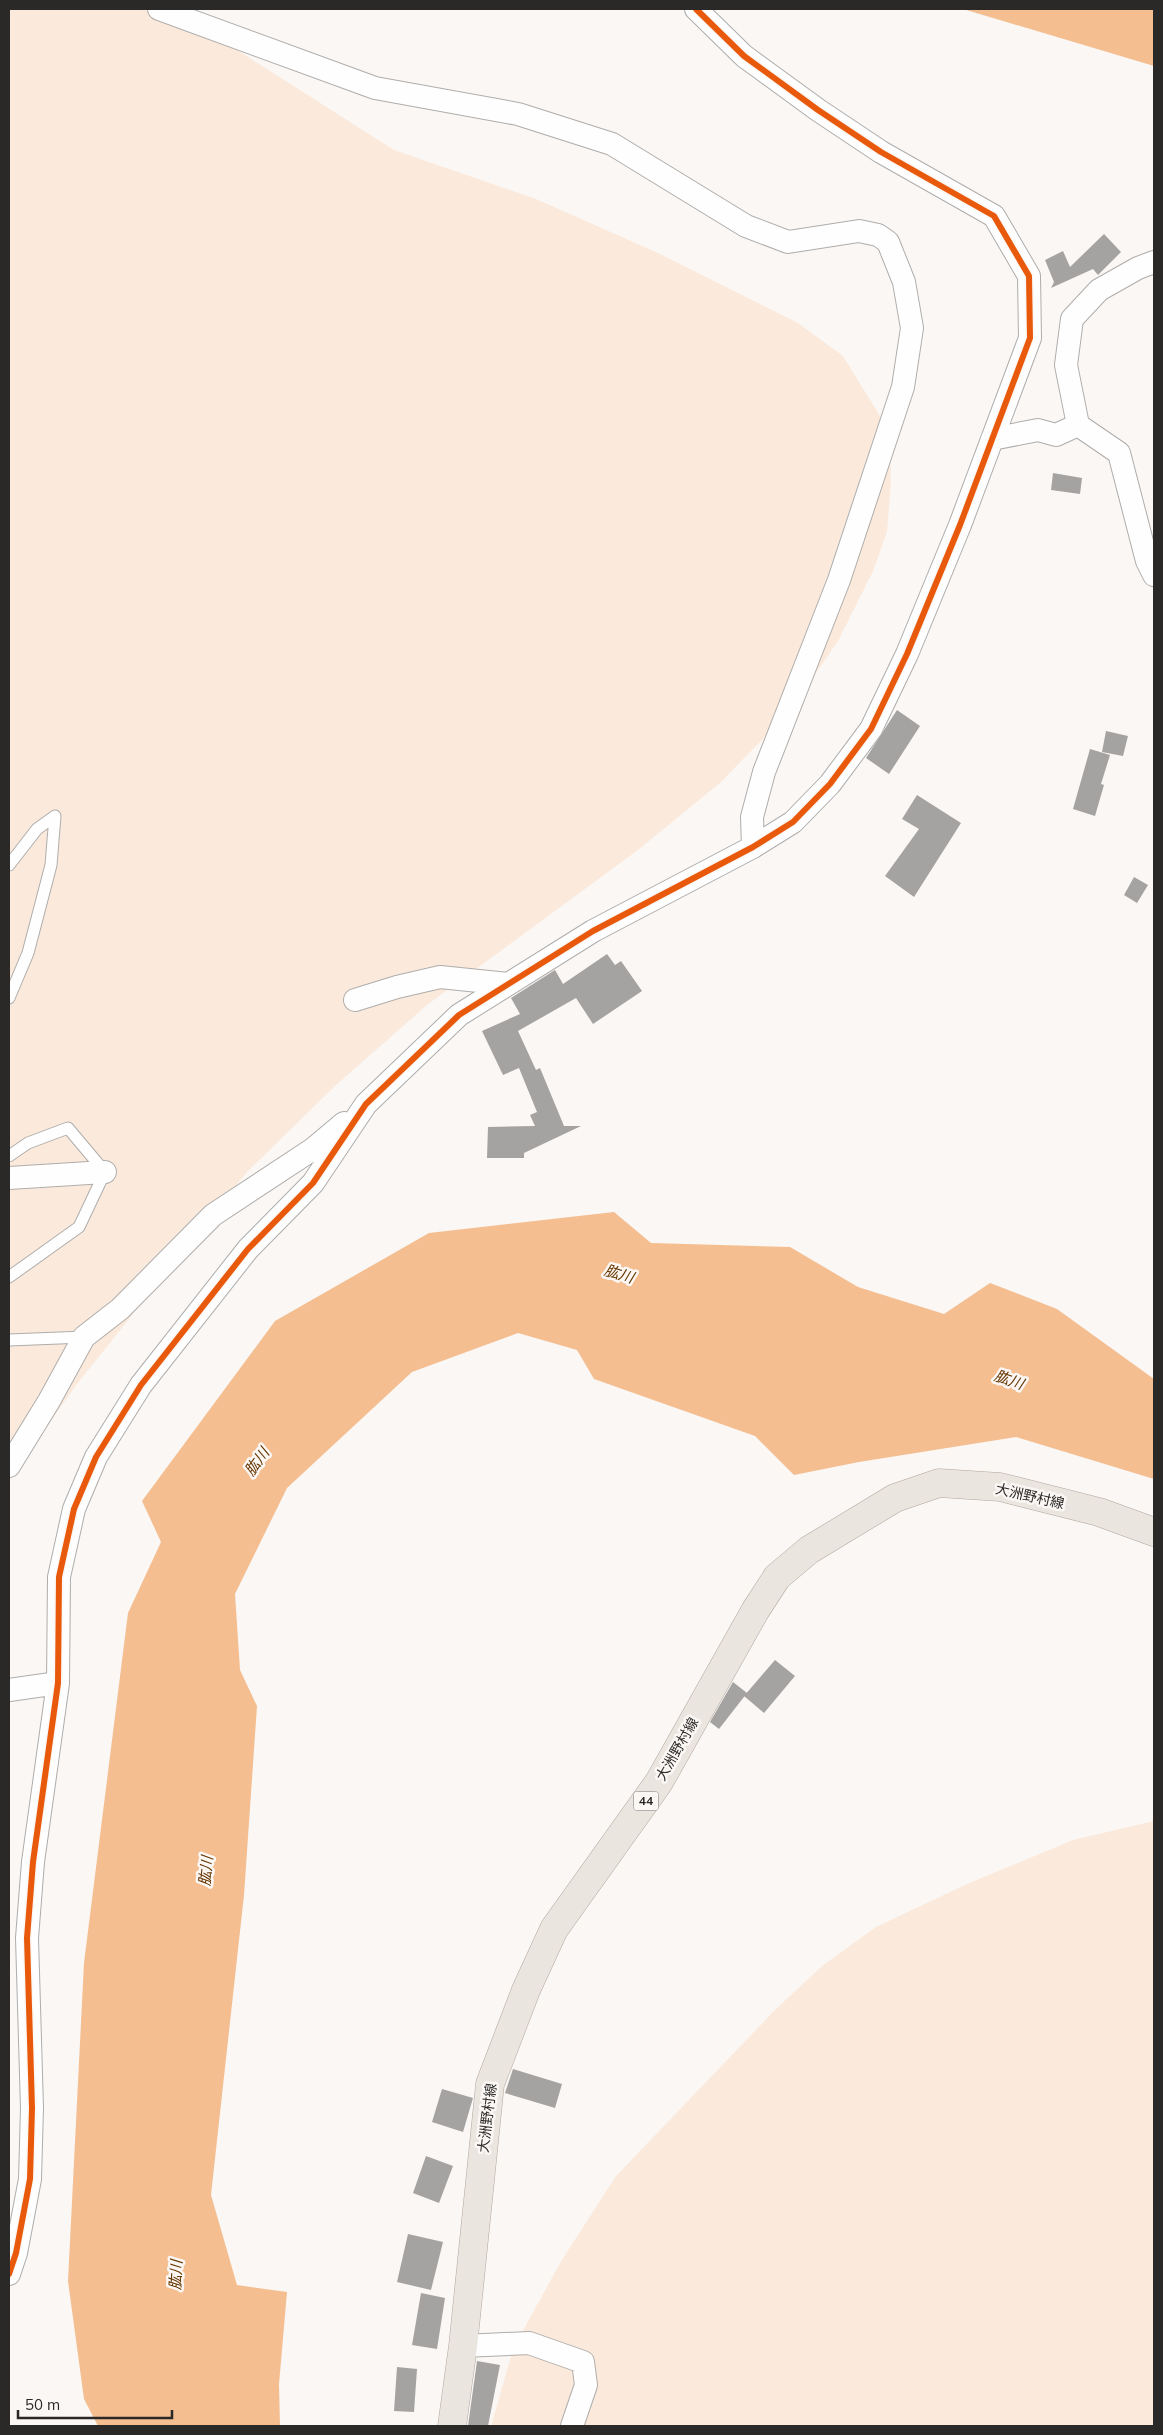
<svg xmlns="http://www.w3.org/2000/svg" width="1163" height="2435" font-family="Mulish,'Noto Sans JP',sans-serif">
<rect width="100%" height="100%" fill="#faf7f5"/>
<path fill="#fbeadc" d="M 9,9 L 173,9 L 394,150 L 536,199 L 658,253 L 798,323 L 843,356 L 880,416 L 890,447 L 891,483 L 887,532 L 873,571 L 838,641 L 788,713 L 721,782 L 638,850 L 427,1005 L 335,1086 L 246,1173 L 77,1384 L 9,1480 Z
M 1154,1821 L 1154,2426 L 491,2426 L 513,2349 L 560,2263 L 616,2176 L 775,2010 L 822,1966 L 876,1927 L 967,1884 L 1073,1840 Z"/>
<path fill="#f4be90" d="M 963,9 L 1154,9 L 1154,66 Z
M 614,1212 L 651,1243 L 790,1247 L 858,1287 L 944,1314 L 990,1283 L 1057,1309 L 1154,1379 L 1154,1479 L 1016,1437 L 859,1462 L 794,1475 L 755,1436 L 594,1379 L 577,1350 L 518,1333 L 412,1372 L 287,1488 L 235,1594 L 240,1670 L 257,1706 L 244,1895 L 211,2195 L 237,2285 L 287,2292 L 279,2384 L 280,2426 L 98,2426 L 84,2399 L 68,2281 L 84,1963 L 128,1613 L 161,1542 L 142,1501 L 275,1321 L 429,1233 Z"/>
<path fill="#a5a3a2" d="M 1104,234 L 1121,252 L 1098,275 L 1093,269 L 1051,288 L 1054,282 L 1045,260 L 1063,251 L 1070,267 Z
M 1053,473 L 1082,478 L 1080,494 L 1051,490 Z
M 897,710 L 920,726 L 889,774 L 866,758 Z
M 1106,731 L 1128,736 L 1123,756 L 1102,752 Z
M 1090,749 L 1110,755 L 1101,784 L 1104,785 L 1095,816 L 1073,809 Z
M 917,795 L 961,823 L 914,897 L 885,876 L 919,829 L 902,819 Z
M 1134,877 L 1148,885 L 1137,903 L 1124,895 Z
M 607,954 L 615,965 L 621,961 L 642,991 L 593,1024 L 576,998 L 518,1031 L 536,1070 L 540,1068 L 564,1126 L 581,1126 L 524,1153 L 524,1158 L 487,1158 L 488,1127 L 535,1126 L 530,1115 L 537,1112 L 519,1068 L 503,1075 L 482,1031 L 520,1014 L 511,998 L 555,970 L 563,984 Z
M 775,1660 L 795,1676 L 764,1713 L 744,1696 Z
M 733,1682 L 747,1693 L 719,1729 L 710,1722 Z
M 513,2069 L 562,2084 L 555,2108 L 505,2093 Z
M 442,2089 L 473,2098 L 463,2132 L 432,2122 Z
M 426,2156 L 453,2166 L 439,2203 L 413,2193 Z
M 408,2234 L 443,2242 L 431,2290 L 397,2282 Z
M 421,2293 L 445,2298 L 437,2349 L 412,2345 Z
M 477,2361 L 500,2365 L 488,2426 L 468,2426 Z
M 397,2367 L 417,2369 L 414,2412 L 394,2411 Z"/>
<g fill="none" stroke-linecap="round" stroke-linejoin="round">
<defs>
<path id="lane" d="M 9,865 L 37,829 L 55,816 L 51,865 L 28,953 L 9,998
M 9,1156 L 28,1143 L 68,1128 L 105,1172 L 79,1227 L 9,1277
M 9,1340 L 84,1337"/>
<path id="street" d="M 159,9 L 375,88 L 518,114 L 612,144 L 746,226 L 788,242 L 859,231 L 878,235 L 888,242 L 904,282 L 912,328 L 903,387 L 839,580 L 764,772 L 752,817 L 753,847
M 1078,425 L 1119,453 L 1147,561 L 1154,575
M 992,439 L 1038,430 L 1056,435 L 1078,425 L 1066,365 L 1072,319 L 1099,290 L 1138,268 L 1154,262
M 355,1000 L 397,987 L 440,977 L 508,984
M 9,1178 L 105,1172
M 9,1466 L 49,1401 L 84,1337 L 120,1309 L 213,1215 L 313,1149 L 344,1123
M 9,1690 L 58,1683
M 9,2274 L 16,2253 L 30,2179 L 32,2108 L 27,1938 L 33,1862 L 58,1683 L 59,1577 L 74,1509 L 96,1457 L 141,1385 L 248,1249 L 313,1183 L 366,1104 L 459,1015 L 593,931 L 753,847 L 793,822 L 830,784 L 871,729 L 907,654 L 960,525 L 1030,338 L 1029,276 L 994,216 L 881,152 L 818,110 L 744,56 L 696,9
M 463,2346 L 529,2343 L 583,2362 L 586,2385 L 572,2426"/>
<path id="primary" d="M 452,2426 L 463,2346 L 490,2084 L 526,1990 L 554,1929 L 659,1782 L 755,1611 L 777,1577 L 809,1550 L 895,1498 L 939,1483 L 1000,1487 L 1099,1512 L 1154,1532"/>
</defs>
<use href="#lane" stroke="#afadab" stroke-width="13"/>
<use href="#street" stroke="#afadab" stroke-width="24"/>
<use href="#primary" stroke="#b1a79c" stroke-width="29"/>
<use href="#lane" stroke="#fefefe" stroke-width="11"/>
<use href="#street" stroke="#fefefe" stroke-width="22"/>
<use href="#primary" stroke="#ebe5e0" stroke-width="28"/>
<defs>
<path id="cycleway" d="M 9,2274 L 16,2253 L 30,2179 L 32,2108 L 27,1938 L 33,1862 L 58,1683 L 59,1577 L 74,1509 L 96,1457 L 141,1385 L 248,1249 L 313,1183 L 366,1104 L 459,1015 L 593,931 L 753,847 L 793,822 L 830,784 L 871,729 L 907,654 L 960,525 L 1030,338 L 1029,276 L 994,216 L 881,152 L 818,110 L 744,56 L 696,9"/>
</defs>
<use href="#cycleway" stroke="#fbf7f4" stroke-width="9"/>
<use href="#cycleway" stroke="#e8590c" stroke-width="6"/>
</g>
<g text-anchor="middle" stroke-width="5" stroke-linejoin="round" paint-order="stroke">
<rect fill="#fbf7f4" stroke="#696765" stroke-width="1" x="633.5" y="1791.5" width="25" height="19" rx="4"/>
<g font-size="12" font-weight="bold" fill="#2a2928">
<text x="646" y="1805">44</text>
</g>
<g font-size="14" fill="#2a2928" stroke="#fbf7f4">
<text transform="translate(1030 1496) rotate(13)" y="5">大洲野村線</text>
<text transform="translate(677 1749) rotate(-60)" y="5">大洲野村線</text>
<text transform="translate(487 2118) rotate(-83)" y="5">大洲野村線</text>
</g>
<g font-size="15" font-style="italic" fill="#663600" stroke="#fbf7f4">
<text transform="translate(619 1274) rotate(17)" y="5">肱川</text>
<text transform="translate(1009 1380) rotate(19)" y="5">肱川</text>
<text transform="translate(257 1462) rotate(-54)" y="5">肱川</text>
<text transform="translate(206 1871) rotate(-84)" y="5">肱川</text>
<text transform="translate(176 2275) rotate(-87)" y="5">肱川</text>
</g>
</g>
<rect width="1163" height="2435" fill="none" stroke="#2a2928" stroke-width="20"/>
<path d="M18 2410v8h154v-8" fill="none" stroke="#2a2928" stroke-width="2.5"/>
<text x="25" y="2410" font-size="15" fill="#2a2928" stroke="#fbf7f4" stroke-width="4" paint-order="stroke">50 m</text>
</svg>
